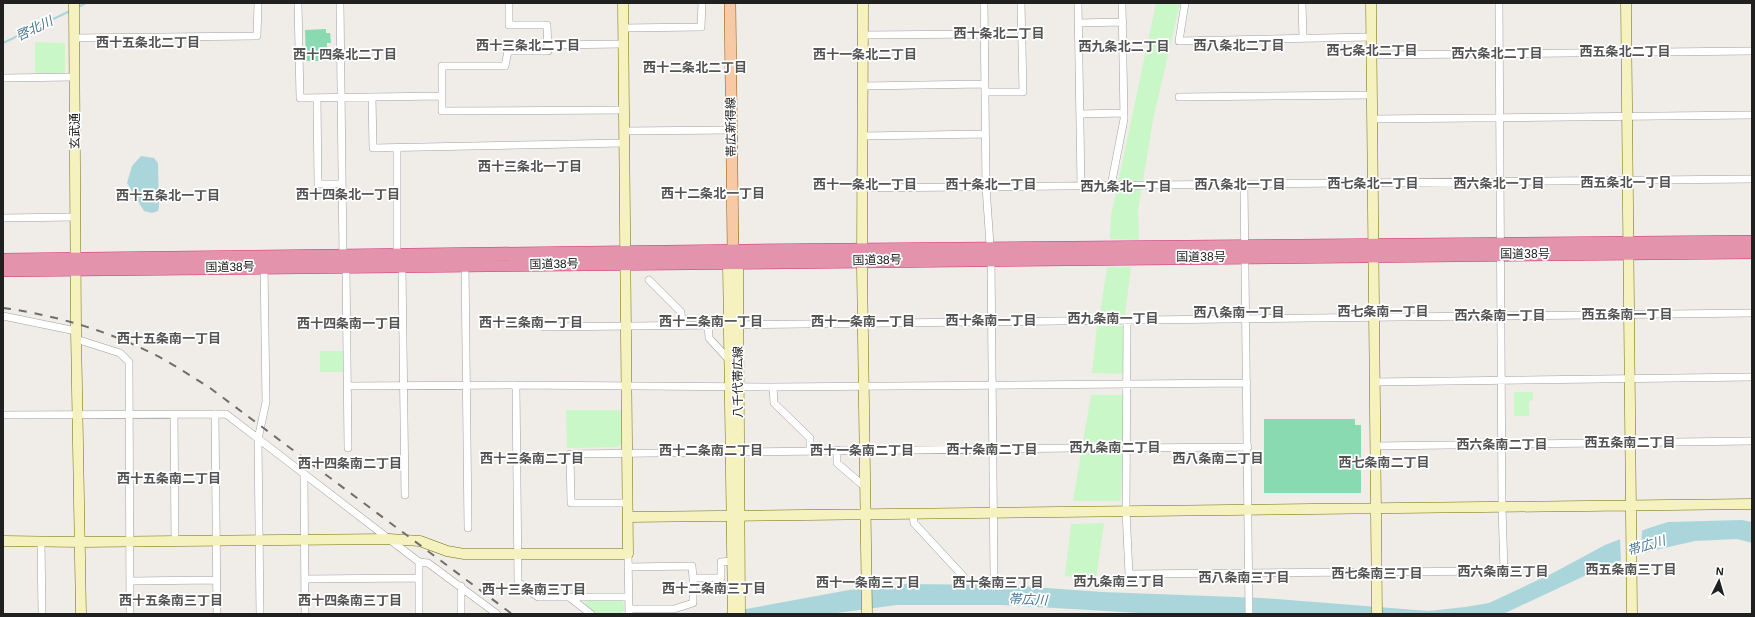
<svg xmlns="http://www.w3.org/2000/svg" width="1755" height="617" font-family="Arial,'Noto Sans JP',sans-serif">
<rect width="100%" height="100%" fill="#f0ece7"/>
<path fill="#c9f7c7" d="M 1156,3 L 1180,3 L 1153,120 L 1138,210 L 1139,240 L 1110,239 L 1111,216 Z
M 35,42 L 65,43 L 65,71 L 63,73 L 35,73 Z
M 1107,267 L 1131,267 L 1125,315 L 1100,314 Z
M 1097,326 L 1124,326 L 1124,374 L 1092,373 Z
M 320,351 L 343,351 L 343,372 L 320,372 Z
M 1514,392 L 1533,392 L 1533,400 L 1529,401 L 1529,416 L 1514,416 Z
M 1091,395 L 1124,395 L 1121,501 L 1073,501 Z
M 566,410 L 621,410 L 622,444 L 617,447 L 567,448 Z
M 1104,523 L 1096,579 L 1065,576 L 1071,524 Z
M 622,599 L 625,609 L 621,613 L 595,613 L 585,606 L 586,600 Z"/>
<path fill="#8adab1" d="M 326,29 L 326,33 L 330,33 L 331,43 L 327,43 L 327,61 L 306,61 L 305,30 Z
M 1264,419 L 1355,419 L 1355,425 L 1361,425 L 1361,493 L 1264,493 Z"/>
<path fill="#aad6db" d="M 141,156 L 154,158 L 158,163 L 159,207 L 158,211 L 152,213 L 144,211 L 127,183 L 132,166 Z
M 1742,520 L 1752,522 L 1752,543 L 1737,539 L 1695,541 L 1651,551 L 1610,564 L 1503,614 L 1157,614 L 1003,605 L 897,605 L 829,614 L 719,614 L 849,590 L 904,584 L 1007,585 L 1102,592 L 1262,598 L 1429,611 L 1465,607 L 1489,603 L 1553,573 L 1605,545 L 1649,528 L 1668,522 Z"/>
<path fill="#f0ece7" d="M 1642,528 L 1641,556 L 1621,562 L 1620,537 Z"/>
<g fill="none" stroke-linecap="round" stroke-linejoin="round">
<path stroke="#aad6db" stroke-width="2" d="M 78,7 L 86,3
M 3,43 L 70,11"/>
<defs>
<path id="street" d="M 298,3 L 300,98 L 442,96
M 340,3 L 343,256 L 346,267 L 348,448
M 509,3 L 509,25 L 547,25 L 548,51 L 508,51 L 505,66 L 442,66 L 442,111 L 624,110
M 984,3 L 986,187 L 991,259 L 994,577
M 1078,3 L 1081,186
M 1185,3 L 1179,41 L 1371,37
M 1302,3 L 1303,39
M 1078,23 L 1123,22
M 623,28 L 701,27 L 702,3
M 863,35 L 984,34
M 74,38 L 257,36 L 258,3
M 548,45 L 623,44
M 1372,55 L 1752,51
M 3,78 L 75,77
M 863,86 L 984,84
M 985,92 L 1023,92 L 1021,3
M 372,97 L 373,148 L 624,143
M 1179,97 L 1372,95
M 317,98 L 318,184 L 342,184
M 1080,114 L 1124,113
M 1372,119 L 1752,115
M 624,131 L 731,130
M 863,136 L 985,134
M 397,148 L 397,255 L 402,266 L 405,495
M 1244,184 L 1249,614
M 1111,186 L 1124,119 L 1122,3
M 862,188 L 1752,179
M 3,218 L 75,217
M 465,262 L 468,528
M 649,280 L 681,312 L 682,324
M 3,316 L 76,331
M 1127,320 L 1126,511 L 1129,574 L 1504,571 L 1502,507 L 1499,3
M 708,324 L 709,338 L 730,361
M 544,327 L 1752,313
M 76,339 L 120,353 L 129,362 L 130,614
M 1374,382 L 1752,377
M 516,385 L 518,582 L 538,597 L 629,597
M 347,386 L 516,385 L 773,387 L 1247,383
M 773,387 L 774,403 L 810,438 L 810,451
M 174,414 L 175,541
M 215,414 L 217,614
M 3,415 L 226,414 L 419,562 L 419,614
M 1375,446 L 1752,441
M 1126,448 L 1248,447
M 837,450 L 837,463 L 865,487
M 304,476 L 305,614
M 628,503 L 571,503 L 570,454 L 1074,448
M 913,514 L 914,523 L 963,576
M 41,541 L 42,614
M 628,554 L 629,614
M 419,562 L 428,563 L 497,614
M 628,567 L 692,566 L 693,578 L 721,578 L 721,562 L 732,561
M 305,579 L 419,578
M 130,581 L 216,580
M 461,586 L 461,614
M 569,597 L 591,614
M 629,609 L 674,609 L 693,603 L 693,578
M 260,614 L 258,439 L 266,402 L 264,265"/>
<path id="secondary" d="M 74,3 L 76,331 L 81,614
M 863,3 L 862,267 L 867,614
M 1371,3 L 1377,614
M 1626,3 L 1632,614
M 731,256 L 728,263 L 733,614
M 735,257 L 738,263 L 740,614
M 628,517 L 1752,504
M 3,541 L 80,542 L 389,539 L 420,541 L 447,551 L 464,554 L 628,554 L 623,3"/>
<path id="primary" d="M 730,3 L 733,251"/>
<path id="highway" d="M 3,260 L 746,251 L 1752,242
M 3,270 L 1752,252"/>
</defs>
<use href="#street" stroke="#a1a1a1" stroke-width="8"/>
<use href="#secondary" stroke="#73710b" stroke-width="11"/>
<use href="#primary" stroke="#945408" stroke-width="12"/>
<use href="#highway" stroke="#d2307c" stroke-width="14"/>
<use href="#street" stroke="#fff" stroke-width="7"/>
<use href="#secondary" stroke="#f6f2bf" stroke-width="10"/>
<use href="#primary" stroke="#f7c9a5" stroke-width="11"/>
<use href="#highway" stroke="#e394ac" stroke-width="13"/>
<path stroke="#6e6e6e" stroke-width="2" stroke-dasharray="8 8" stroke-linecap="butt" d="M 3,308 C 57,315 115,333 163,359 C 179,368 194,378 210,388 L 512,614"/>
</g>
<g text-anchor="middle" stroke-width="3.5" stroke-linejoin="round" paint-order="stroke">
<g font-size="12" fill="#202020" stroke="#fff">
<text transform="translate(731 127) rotate(-91)" y="4">帯広新得線</text>
<text transform="translate(75 131) rotate(-90)" y="4">玄武通</text>
<text x="1525" y="258">国道38号</text>
<text x="1201" y="261">国道38号</text>
<text transform="translate(877 260) rotate(-1)" y="4">国道38号</text>
<text transform="translate(554 264) rotate(-1)" y="4">国道38号</text>
<text transform="translate(230 267) rotate(-1)" y="4">国道38号</text>
<text transform="translate(738 382) rotate(-90)" y="4">八千代帯広線</text>
</g>
<g font-size="13" font-style="italic" fill="#477794" stroke="#fff">
<text transform="translate(34 28) rotate(-26)" y="5">啓北川</text>
<text transform="translate(1646 545) rotate(-17)" y="5">帯広川</text>
<text transform="translate(1028 599) rotate(2)" y="5">帯広川</text>
</g>
<g font-size="13" font-weight="bold" fill="#535353" stroke="#fff">
<text x="999" y="38">西十条北二丁目</text>
<text x="148" y="47">西十五条北二丁目</text>
<text x="528" y="50">西十三条北二丁目</text>
<text x="1239" y="50">西八条北二丁目</text>
<text x="1124" y="51">西九条北二丁目</text>
<text x="1372" y="55">西七条北二丁目</text>
<text x="1625" y="56">西五条北二丁目</text>
<text x="1497" y="58">西六条北二丁目</text>
<text x="345" y="59">西十四条北二丁目</text>
<text x="865" y="59">西十一条北二丁目</text>
<text x="695" y="72">西十二条北二丁目</text>
<text x="530" y="171">西十三条北一丁目</text>
<text x="1626" y="187">西五条北一丁目</text>
<text x="1373" y="188">西七条北一丁目</text>
<text x="1499" y="188">西六条北一丁目</text>
<text x="865" y="189">西十一条北一丁目</text>
<text x="991" y="189">西十条北一丁目</text>
<text x="1240" y="189">西八条北一丁目</text>
<text x="1126" y="191">西九条北一丁目</text>
<text x="713" y="198">西十二条北一丁目</text>
<text x="348" y="199">西十四条北一丁目</text>
<text x="168" y="200">西十五条北一丁目</text>
<text x="1383" y="316">西七条南一丁目</text>
<text x="1239" y="317">西八条南一丁目</text>
<text x="1627" y="319">西五条南一丁目</text>
<text x="1500" y="320">西六条南一丁目</text>
<text x="1113" y="323">西九条南一丁目</text>
<text x="991" y="325">西十条南一丁目</text>
<text x="711" y="326">西十二条南一丁目</text>
<text x="863" y="326">西十一条南一丁目</text>
<text x="531" y="327">西十三条南一丁目</text>
<text x="349" y="328">西十四条南一丁目</text>
<text x="169" y="343">西十五条南一丁目</text>
<text x="1630" y="447">西五条南二丁目</text>
<text x="1502" y="449">西六条南二丁目</text>
<text x="1115" y="452">西九条南二丁目</text>
<text x="992" y="454">西十条南二丁目</text>
<text x="711" y="455">西十二条南二丁目</text>
<text x="862" y="455">西十一条南二丁目</text>
<text x="532" y="463">西十三条南二丁目</text>
<text x="1218" y="463">西八条南二丁目</text>
<text x="1384" y="467">西七条南二丁目</text>
<text x="350" y="468">西十四条南二丁目</text>
<text x="169" y="483">西十五条南二丁目</text>
<text x="1631" y="574">西五条南三丁目</text>
<text x="1503" y="576">西六条南三丁目</text>
<text x="1377" y="578">西七条南三丁目</text>
<text x="1244" y="582">西八条南三丁目</text>
<text x="1119" y="586">西九条南三丁目</text>
<text x="868" y="587">西十一条南三丁目</text>
<text x="998" y="587">西十条南三丁目</text>
<text x="714" y="593">西十二条南三丁目</text>
<text x="534" y="594">西十三条南三丁目</text>
<text x="171" y="605">西十五条南三丁目</text>
<text x="350" y="605">西十四条南三丁目</text>
</g>
</g>
<rect width="1755" height="617" fill="none" stroke="#202020" stroke-width="8"/>
<g transform="translate(1719 581) rotate(5)" stroke="#ffffff" stroke-width="3" paint-order="stroke">
<path d="M0-3L7 15L0 10L-7 15Z" fill="#202020"/>
<text y="-6" font-size="11" font-weight="bold" text-anchor="middle" fill="#202020">N</text>
</g>
</svg>
